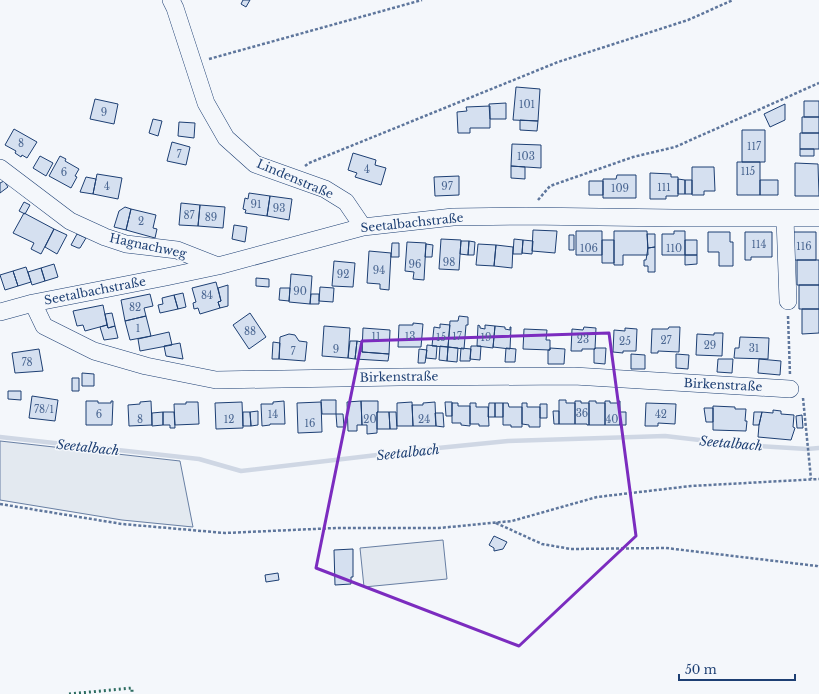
<svg xmlns="http://www.w3.org/2000/svg" width="819" height="694" font-family="'Libre Baskerville',serif">
<rect width="100%" height="100%" fill="#f4f7fb"/>
<path fill="#e3e9f0" stroke="#687fa3" d="M 0,441 L 180,461 L 193,527 L 122,520 L 0,500 Z
M 443,540 L 447,579 L 364,587 L 360,548 Z"/>
<g fill="none" stroke-linecap="round" stroke-linejoin="round">
<path stroke="#cfd7e4" stroke-width="4.5" d="M 0,437 L 199,459 L 241,471 L 428,449 L 508,441 L 665,436 L 743,445 L 807,449 L 819,448"/>
</g>
<path fill="#d5e0f0" stroke="#1d3f73" d="M 243,0 L 250,0 L 246,7 L 241,4 Z
M 516,87 L 540,89 L 538,121 L 513,120 Z
M 95,99 L 118,104 L 114,124 L 90,119 Z
M 804,101 L 819,101 L 819,117 L 804,117 Z
M 506,103 L 506,119 L 490,119 L 489,104 Z
M 785,104 L 785,120 L 770,127 L 764,114 Z
M 490,106 L 490,128 L 470,128 L 470,133 L 458,133 L 457,112 L 467,111 L 466,107 Z
M 802,117 L 819,117 L 819,133 L 802,133 Z
M 153,119 L 162,121 L 158,136 L 149,133 Z
M 520,120 L 538,121 L 537,131 L 520,130 Z
M 179,122 L 195,123 L 194,138 L 178,136 Z
M 14,129 L 37,142 L 27,158 L 22,155 L 21,157 L 15,153 L 16,151 L 5,145 Z
M 742,130 L 765,130 L 765,162 L 742,162 Z
M 800,133 L 819,133 L 819,149 L 800,149 Z
M 172,142 L 190,147 L 186,165 L 167,161 Z
M 512,144 L 541,145 L 541,168 L 511,166 Z
M 800,149 L 814,149 L 814,156 L 800,156 Z
M 353,153 L 376,160 L 375,165 L 386,168 L 381,185 L 355,177 L 357,173 L 348,170 Z
M 40,156 L 53,163 L 46,176 L 33,168 Z
M 60,156 L 66,159 L 65,161 L 79,169 L 75,176 L 77,177 L 71,188 L 49,176 Z
M 737,162 L 760,162 L 760,195 L 737,195 Z
M 795,163 L 818,164 L 819,196 L 795,196 Z
M 511,166 L 525,167 L 525,179 L 511,178 Z
M 692,167 L 714,167 L 715,191 L 704,191 L 704,195 L 692,195 Z
M 650,173 L 671,174 L 671,177 L 678,177 L 678,196 L 666,196 L 666,199 L 650,199 Z
M 97,174 L 122,178 L 118,199 L 93,194 Z
M 617,175 L 636,175 L 636,198 L 603,198 L 603,179 L 616,179 Z
M 459,176 L 459,195 L 435,196 L 434,177 Z
M 86,177 L 96,179 L 93,194 L 80,192 Z
M 678,179 L 685,180 L 685,194 L 678,194 Z
M 685,180 L 692,180 L 692,194 L 685,194 Z
M 760,180 L 778,180 L 778,195 L 760,195 Z
M 4,181 L 8,187 L 0,193 L 0,183 Z
M 589,181 L 603,181 L 603,195 L 589,195 Z
M 249,193 L 270,196 L 267,216 L 245,213 L 246,210 L 243,209 L 245,198 L 248,199 Z
M 270,196 L 292,199 L 289,220 L 267,216 Z
M 24,202 L 30,205 L 25,214 L 19,211 Z
M 181,203 L 200,205 L 198,226 L 179,225 Z
M 200,205 L 225,207 L 223,228 L 198,226 Z
M 125,207 L 131,209 L 126,230 L 114,227 L 119,211 Z
M 131,209 L 156,215 L 153,228 L 157,229 L 155,238 L 126,230 Z
M 24,213 L 54,229 L 41,254 L 31,249 L 34,243 L 13,233 Z
M 234,225 L 247,227 L 245,242 L 232,239 Z
M 54,229 L 67,235 L 57,254 L 45,247 Z
M 533,230 L 557,231 L 555,253 L 532,251 Z
M 576,231 L 602,231 L 602,255 L 576,255 Z
M 614,231 L 647,231 L 648,255 L 623,255 L 623,265 L 614,265 Z
M 674,231 L 685,231 L 685,255 L 662,255 L 662,234 L 674,234 Z
M 708,232 L 730,232 L 730,242 L 733,242 L 733,266 L 719,266 L 719,252 L 708,252 Z
M 745,232 L 772,232 L 772,257 L 751,257 L 751,260 L 745,260 Z
M 793,232 L 816,232 L 816,260 L 793,260 Z
M 77,234 L 86,238 L 80,248 L 78,248 L 71,245 Z
M 647,234 L 655,234 L 655,247 L 648,248 Z
M 569,235 L 574,235 L 574,250 L 569,250 Z
M 441,239 L 461,240 L 459,270 L 439,269 Z
M 514,239 L 523,240 L 522,254 L 513,254 Z
M 523,240 L 533,241 L 532,254 L 522,253 Z
M 602,240 L 614,240 L 614,263 L 602,263 Z
M 685,240 L 697,240 L 697,255 L 685,255 Z
M 461,241 L 469,241 L 468,255 L 460,254 Z
M 469,241 L 475,242 L 474,255 L 468,255 Z
M 407,242 L 426,243 L 424,280 L 413,279 L 414,272 L 405,271 Z
M 392,243 L 399,243 L 399,257 L 391,257 Z
M 426,244 L 433,245 L 432,257 L 425,257 Z
M 478,244 L 496,245 L 494,266 L 476,265 Z
M 496,245 L 513,247 L 512,268 L 494,266 Z
M 655,247 L 655,272 L 648,272 L 648,266 L 644,266 L 644,260 L 646,260 L 648,248 Z
M 369,251 L 391,253 L 389,290 L 380,289 L 380,284 L 367,283 Z
M 685,255 L 697,255 L 697,264 L 685,265 Z
M 797,260 L 819,260 L 819,285 L 797,285 Z
M 334,261 L 355,263 L 353,287 L 332,286 Z
M 54,264 L 58,277 L 45,281 L 41,268 Z
M 26,267 L 31,282 L 18,286 L 13,271 Z
M 41,268 L 45,281 L 32,285 L 28,272 Z
M 13,271 L 18,286 L 5,290 L 0,275 Z
M 291,274 L 312,276 L 310,304 L 289,302 Z
M 256,278 L 269,279 L 269,287 L 256,286 Z
M 216,282 L 221,301 L 218,302 L 220,308 L 200,314 L 198,308 L 194,309 L 193,303 L 196,302 L 192,288 Z
M 228,285 L 228,306 L 220,308 L 218,302 L 221,301 L 218,288 Z
M 799,285 L 819,285 L 819,309 L 799,309 Z
M 320,287 L 334,288 L 333,302 L 319,301 Z
M 280,288 L 290,288 L 289,301 L 279,300 Z
M 183,293 L 186,307 L 178,309 L 174,295 Z
M 150,294 L 153,306 L 144,308 L 146,316 L 125,321 L 121,300 Z
M 311,294 L 319,294 L 319,304 L 310,304 Z
M 174,295 L 178,309 L 160,313 L 158,305 L 163,304 L 162,298 Z
M 103,305 L 107,325 L 85,331 L 83,325 L 77,326 L 73,311 Z
M 802,309 L 819,309 L 819,333 L 802,334 Z
M 112,313 L 115,326 L 108,328 L 105,314 Z
M 250,313 L 266,337 L 249,349 L 233,325 Z
M 146,316 L 151,336 L 130,340 L 125,321 Z
M 459,316 L 468,317 L 468,325 L 466,325 L 464,349 L 448,347 L 450,321 L 458,321 Z
M 413,323 L 423,324 L 421,347 L 398,347 L 399,325 L 413,325 Z
M 440,324 L 450,325 L 448,347 L 432,346 L 434,327 L 440,328 Z
M 107,325 L 108,328 L 115,326 L 118,338 L 104,340 L 100,327 Z
M 478,325 L 480,326 L 480,328 L 485,329 L 485,325 L 495,326 L 493,348 L 477,346 Z
M 324,326 L 350,328 L 348,358 L 322,356 Z
M 495,326 L 505,327 L 505,329 L 510,330 L 510,327 L 511,327 L 510,349 L 493,347 Z
M 584,327 L 596,328 L 595,349 L 582,349 L 582,351 L 571,351 L 572,329 L 583,330 Z
M 669,327 L 680,327 L 679,352 L 658,351 L 658,353 L 651,353 L 652,329 L 668,329 Z
M 363,328 L 390,330 L 389,354 L 362,352 Z
M 625,328 L 637,329 L 636,351 L 623,351 L 623,353 L 613,352 L 614,330 L 625,331 Z
M 524,329 L 547,330 L 546,340 L 550,340 L 550,350 L 523,349 Z
M 169,332 L 172,345 L 140,351 L 138,339 Z
M 714,333 L 723,333 L 722,356 L 696,355 L 697,334 L 714,335 Z
M 289,334 L 295,335 L 299,341 L 307,342 L 305,361 L 279,359 L 280,337 Z
M 740,337 L 769,338 L 768,359 L 734,358 L 735,348 L 739,348 Z
M 350,341 L 357,341 L 355,359 L 348,358 Z
M 357,341 L 362,342 L 362,352 L 389,354 L 388,361 L 355,359 Z
M 273,342 L 280,343 L 279,359 L 272,359 Z
M 180,343 L 183,359 L 166,356 L 164,346 Z
M 427,345 L 437,346 L 436,359 L 426,358 Z
M 440,346 L 448,347 L 447,361 L 439,360 Z
M 471,346 L 481,346 L 480,360 L 470,359 Z
M 448,347 L 458,348 L 457,362 L 447,361 Z
M 461,348 L 471,349 L 470,361 L 460,361 Z
M 506,348 L 516,349 L 515,362 L 505,362 Z
M 550,348 L 565,349 L 564,364 L 548,364 L 548,350 L 550,350 Z
M 595,348 L 606,348 L 605,364 L 594,363 L 594,349 L 595,349 Z
M 39,349 L 43,371 L 15,373 L 12,353 Z
M 419,349 L 427,350 L 425,363 L 418,363 Z
M 631,354 L 645,355 L 645,369 L 631,369 Z
M 676,354 L 689,355 L 688,369 L 676,368 Z
M 718,359 L 733,359 L 732,373 L 717,372 Z
M 759,359 L 781,361 L 780,375 L 758,373 Z
M 82,373 L 94,374 L 94,386 L 82,386 Z
M 72,378 L 79,378 L 79,391 L 72,391 Z
M 8,391 L 21,391 L 21,400 L 8,399 Z
M 32,396 L 58,400 L 55,421 L 29,418 Z
M 321,400 L 336,400 L 336,414 L 322,414 Z
M 559,400 L 566,400 L 566,403 L 575,403 L 575,424 L 559,424 Z
M 86,401 L 98,401 L 98,403 L 111,403 L 111,401 L 113,401 L 112,425 L 86,425 Z
M 151,401 L 152,425 L 129,426 L 128,405 L 140,404 L 140,402 Z
M 284,401 L 285,424 L 270,424 L 270,425 L 262,426 L 261,404 L 273,404 L 273,402 Z
M 361,401 L 362,425 L 357,425 L 357,431 L 348,431 L 347,402 Z
M 361,401 L 378,401 L 378,412 L 377,412 L 377,433 L 367,434 L 367,425 L 362,425 Z
M 575,401 L 581,401 L 581,403 L 589,403 L 589,425 L 587,425 L 587,424 L 575,424 Z
M 589,401 L 596,401 L 596,403 L 605,403 L 605,425 L 589,425 Z
M 605,401 L 610,401 L 610,403 L 619,403 L 619,401 L 620,401 L 620,425 L 605,425 Z
M 186,402 L 198,402 L 199,424 L 175,425 L 174,404 L 186,404 Z
M 242,402 L 243,428 L 216,429 L 215,403 Z
M 321,402 L 322,432 L 298,433 L 297,403 Z
M 412,402 L 413,426 L 397,426 L 397,403 Z
M 435,402 L 436,426 L 413,426 L 412,405 L 423,405 L 423,403 Z
M 445,402 L 452,402 L 452,416 L 446,416 Z
M 452,403 L 458,403 L 458,406 L 470,406 L 470,426 L 461,425 L 461,423 L 452,423 Z
M 470,403 L 476,403 L 476,407 L 488,407 L 489,426 L 479,426 L 479,424 L 470,424 Z
M 489,403 L 495,403 L 495,417 L 488,417 Z
M 495,403 L 503,403 L 503,417 L 495,417 Z
M 503,403 L 508,403 L 509,407 L 522,407 L 522,427 L 511,427 L 511,425 L 503,425 Z
M 522,403 L 527,403 L 527,407 L 540,407 L 540,427 L 529,427 L 529,425 L 522,424 Z
M 646,403 L 676,404 L 675,424 L 658,423 L 658,426 L 645,426 Z
M 540,404 L 547,404 L 547,418 L 540,418 Z
M 713,406 L 735,407 L 735,409 L 746,409 L 745,421 L 747,421 L 746,431 L 713,430 Z
M 704,408 L 713,408 L 713,422 L 706,422 Z
M 773,410 L 781,411 L 781,414 L 794,415 L 793,427 L 795,428 L 791,440 L 758,437 L 759,425 L 762,412 L 773,413 Z
M 258,411 L 258,425 L 251,426 L 250,412 Z
M 553,411 L 559,411 L 559,424 L 554,424 Z
M 163,412 L 174,412 L 175,428 L 170,428 L 170,425 L 163,425 Z
M 163,412 L 163,425 L 152,426 L 152,413 Z
M 243,412 L 250,412 L 251,426 L 243,426 Z
M 377,412 L 389,412 L 390,429 L 377,429 Z
M 389,412 L 396,412 L 397,429 L 390,429 Z
M 620,412 L 626,412 L 626,425 L 620,425 Z
M 754,412 L 762,412 L 759,425 L 753,425 Z
M 435,413 L 443,413 L 444,427 L 436,426 Z
M 336,414 L 343,414 L 344,427 L 337,427 Z
M 802,415 L 803,428 L 797,428 L 796,416 Z
M 494,536 L 507,542 L 503,549 L 494,551 L 494,548 L 489,545 Z
M 353,549 L 353,577 L 351,577 L 351,584 L 335,585 L 334,550 Z
M 278,573 L 279,580 L 266,582 L 265,575 Z"/>
<g fill="none" stroke-linecap="round" stroke-linejoin="round">
<defs>
<path id="minor" d="M 171,0 L 175,8 L 206,103 L 226,138 L 255,164 L 325,189 L 346,202 L 363,227
M 0,168 L 70,221 L 105,237 L 126,244 L 177,250 L 218,266
M 785,218 L 788,301
M 33,303 L 44,326 L 94,351 L 146,366 L 216,380 L 399,377 L 574,376 L 790,389
M 0,312 L 33,303 L 166,277 L 218,266 L 363,227 L 453,217 L 526,216 L 674,218 L 819,218"/>
</defs>
<use href="#minor" stroke="#1d3f73" stroke-width="18"/>
<path stroke="#5e769c" stroke-width="2.5" stroke-dasharray="3 2" stroke-linecap="butt" d="M 209,59 L 422,0
M 305,166 L 309,163 L 558,62 L 688,20 L 733,0
M 538,200 L 550,186 L 633,157 L 675,147 L 819,83
M 788,316 L 790,375
M 803,398 L 811,479
M 0,504 L 122,524 L 225,533 L 336,528 L 439,528 L 512,521 L 597,497 L 691,486 L 819,479
M 496,523 L 542,544 L 571,549 L 666,548 L 817,566 L 819,567"/>
<use href="#minor" stroke="#f4f7fb" stroke-width="17"/>
<path stroke="#2c6c60" stroke-width="3" stroke-dasharray="2 3" stroke-linecap="butt" d="M 69,694 L 132,688 L 132,694"/>
</g>
<path fill="none" stroke="#7b2cbf" stroke-width="3" stroke-linejoin="round" d="M 609,333 L 636,536 L 519,646 L 316,568 L 362,341 Z"/>
<g text-anchor="middle" stroke-width="3" stroke-linejoin="round" paint-order="stroke">
<g font-size="10" fill="#4b6792">
<text x="527" y="108">101</text>
<text x="104" y="116">9</text>
<text x="21" y="147">8</text>
<text x="754" y="150">117</text>
<text x="179" y="158">7</text>
<text x="526" y="160">103</text>
<text x="367" y="173">4</text>
<text x="748" y="175">115</text>
<text x="64" y="176">6</text>
<text x="107" y="190">4</text>
<text x="447" y="190">97</text>
<text x="664" y="191">111</text>
<text x="620" y="192">109</text>
<text x="256" y="208">91</text>
<text x="279" y="212">93</text>
<text x="189" y="219">87</text>
<text x="211" y="221">89</text>
<text x="141" y="225">2</text>
<text x="759" y="248">114</text>
<text x="804" y="250">116</text>
<text x="589" y="252">106</text>
<text x="674" y="252">110</text>
<text x="449" y="266">98</text>
<text x="415" y="268">96</text>
<text x="379" y="274">94</text>
<text x="343" y="278">92</text>
<text x="300" y="295">90</text>
<text x="207" y="299">84</text>
<text x="135" y="311">82</text>
<text x="138" y="332">1</text>
<text x="250" y="335">88</text>
<text x="376" y="340">11</text>
<text x="410" y="340">13</text>
<text x="457" y="340">17</text>
<text x="441" y="341">15</text>
<text x="486" y="341">19</text>
<text x="583" y="343">23</text>
<text x="666" y="344">27</text>
<text x="625" y="345">25</text>
<text x="710" y="349">29</text>
<text x="754" y="352">31</text>
<text x="336" y="353">9</text>
<text x="293" y="355">7</text>
<text x="27" y="366">78</text>
<text x="44" y="413">78/1</text>
<text x="582" y="417">36</text>
<text x="99" y="418">6</text>
<text x="273" y="418">14</text>
<text x="661" y="418">42</text>
<text x="140" y="423">8</text>
<text x="229" y="423">12</text>
<text x="370" y="423">20</text>
<text x="424" y="423">24</text>
<text x="612" y="423">40</text>
<text x="310" y="427">16</text>
</g>
<g font-size="12" fill="#1d3f73" stroke="#f4f7fb">
<text transform="translate(295 179) rotate(23)" y="4">Lindenstraße</text>
<text transform="translate(412 223) rotate(-6)" y="4">Seetalbachstraße</text>
<text transform="translate(148 246) rotate(12)" y="4">Hagnachweg</text>
<text transform="translate(95 291) rotate(-11)" y="4">Seetalbachstraße</text>
<text transform="translate(399 377) rotate(-1)" y="4">Birkenstraße</text>
<text transform="translate(723 385) rotate(3)" y="4">Birkenstraße</text>
</g>
<g font-size="13" font-style="italic" fill="#1d3f73" stroke="#f4f7fb">
<text transform="translate(731 443) rotate(5)" y="5">Seetalbach</text>
<text transform="translate(88 447) rotate(6)" y="5">Seetalbach</text>
<text transform="translate(408 452) rotate(-6)" y="5">Seetalbach</text>
</g>
</g>
<path d="M679 674v6h116v-6" fill="none" stroke="#1d3f73" stroke-width="2"/>
<text x="685" y="674" font-size="12" fill="#1d3f73" stroke="#f4f7fb" stroke-width="3" paint-order="stroke">50 m</text>
</svg>
